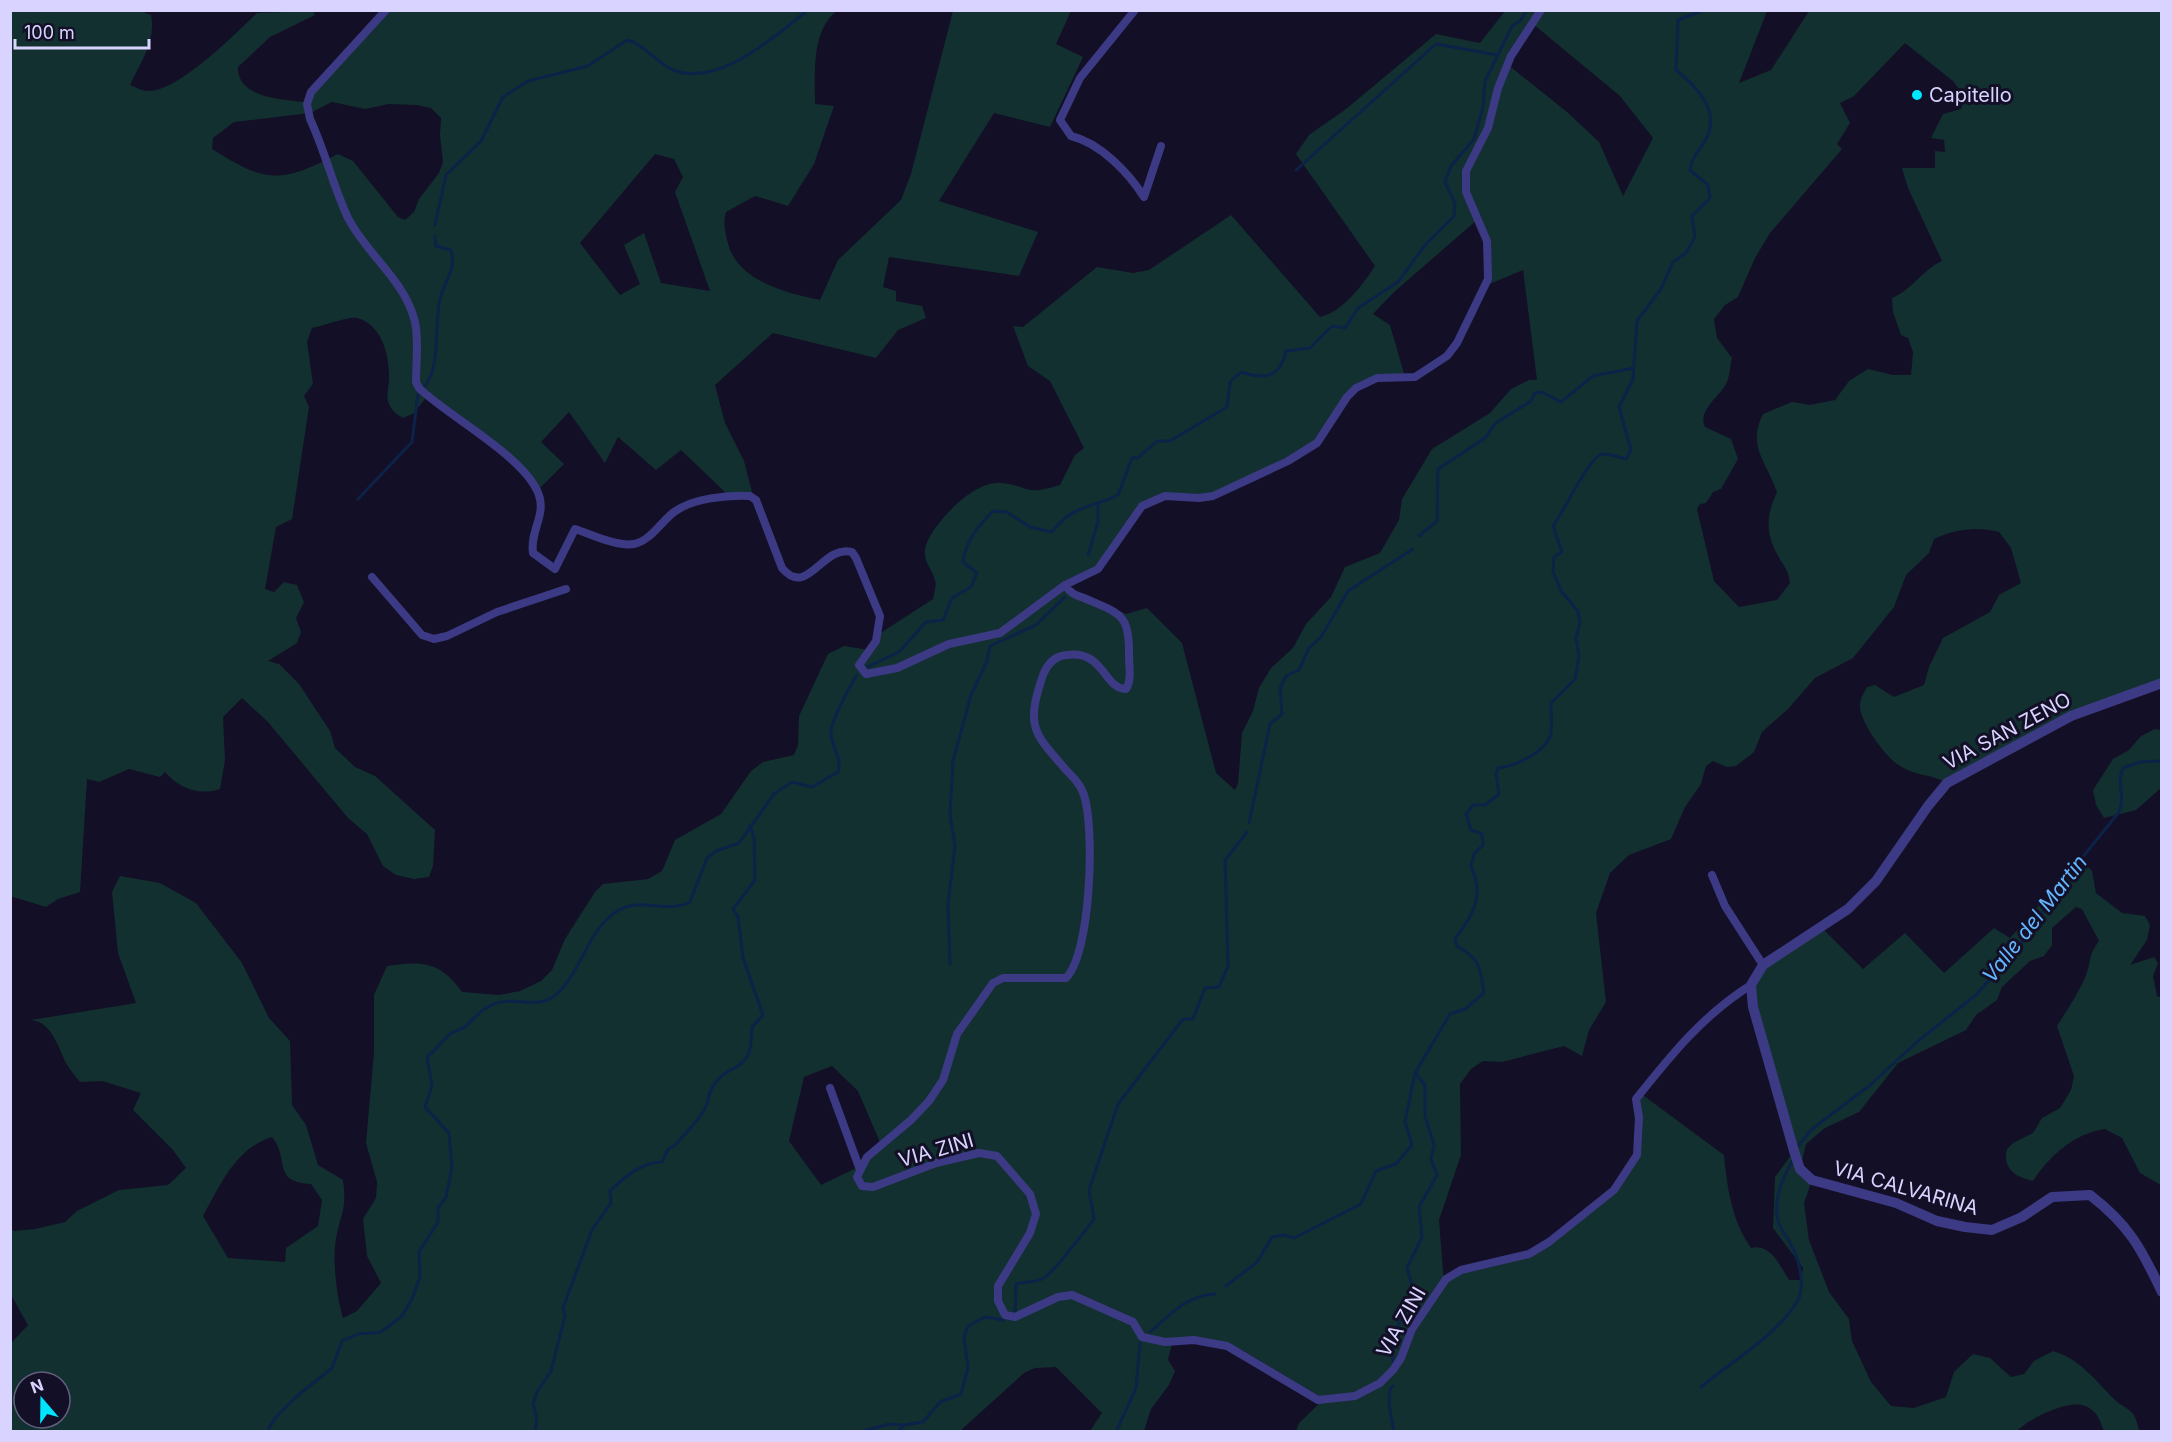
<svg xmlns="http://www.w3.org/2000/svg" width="2172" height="1442" font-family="Inter,sans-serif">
<rect width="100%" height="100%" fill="#130f26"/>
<path fill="#12302f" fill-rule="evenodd" d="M 138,10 L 151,15 C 156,41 141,62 130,85 C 135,87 142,91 148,91 C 178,92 236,33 257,13 L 313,11 L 315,15 L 270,37 L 238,67 C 237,100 287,99 310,103 L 316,86 L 383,11 L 837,11 C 811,30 815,75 815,104 L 834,106 L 814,164 L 788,206 L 755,196 L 726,212 C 723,222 725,229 727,240 C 736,281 784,292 820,300 L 838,260 L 901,200 L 911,174 L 953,11 L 1071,11 L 1056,44 L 1083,57 L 1050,127 L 994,113 L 939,201 L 1038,232 L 1019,276 L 889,257 L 883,287 L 896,291 L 896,301 L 922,306 L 926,318 L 898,330 L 876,358 L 773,333 L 715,385 L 725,423 L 744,461 L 753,496 L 728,495 L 681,450 L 656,470 L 618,437 L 605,463 L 569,412 L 541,442 L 564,464 L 540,488 L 529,472 L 427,396 L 414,413 L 403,418 C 398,415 393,412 390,406 C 385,398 389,388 389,379 C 390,357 382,324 357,318 C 350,316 322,326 312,328 L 307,342 L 313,384 L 304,396 L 309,407 L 292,519 L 276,527 L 265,589 L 274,592 L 284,582 L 297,585 L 304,602 L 296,618 L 301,632 L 297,643 L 268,661 L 279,664 L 299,684 L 330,731 L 335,748 L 355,767 L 375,776 L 435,830 L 433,866 L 429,877 L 414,879 L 396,875 L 383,866 L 367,834 L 348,818 L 268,722 L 242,698 L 223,717 L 225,760 L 220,789 C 198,796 179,788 165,772 L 160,777 L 129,769 L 99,782 L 87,779 L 80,892 L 58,899 L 46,907 L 10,896 L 10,11 ZM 332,102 L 365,109 L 389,104 L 416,105 L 431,108 L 441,118 L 440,135 L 443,162 L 439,173 L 419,199 L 414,212 L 405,220 L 398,217 L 353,161 L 338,154 C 280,184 266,183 212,149 L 213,138 L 234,122 L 310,113 ZM 655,154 L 674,159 L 683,177 L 675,192 L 710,291 L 661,283 L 644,233 L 624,245 L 640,284 L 620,295 L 580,243 Z
M 1505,11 L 1767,11 L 1739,83 L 1771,70 L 1809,11 L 2161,11 L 2161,683 L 2093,706 L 1947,783 C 1932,774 1915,776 1900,766 C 1886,758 1859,721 1860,705 C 1860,698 1864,693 1867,687 L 1875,685 L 1894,697 L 1924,685 L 1929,667 L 1943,638 L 1990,612 L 1999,595 L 2021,583 L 2011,548 L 1999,532 C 1977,526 1955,529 1934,539 L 1929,553 L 1906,575 L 1894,607 L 1853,658 L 1815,678 L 1788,709 L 1762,732 L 1754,752 L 1736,766 L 1727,767 L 1713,761 L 1706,766 L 1701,784 L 1685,807 L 1671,839 L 1629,855 L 1610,873 L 1596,913 L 1606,1002 L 1589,1030 L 1582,1056 L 1564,1046 L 1502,1062 L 1483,1061 L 1471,1069 L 1460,1084 L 1461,1155 L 1439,1220 L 1444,1283 L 1463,1270 L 1527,1254 L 1544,1245 L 1625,1176 L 1638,1144 L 1633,1106 L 1640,1093 L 1724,1155 C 1727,1187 1732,1221 1751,1248 C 1771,1243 1780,1266 1789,1280 L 1801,1280 L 1803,1268 L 1773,1228 L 1775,1177 L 1794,1151 L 1751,985 L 1763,965 L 1820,926 L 1863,969 L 1905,933 L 1944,973 L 1994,928 L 2010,938 L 2053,889 L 2077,856 L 2092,871 L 2096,893 L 2122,913 L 2145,916 L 2150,925 L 2147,940 L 2130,965 L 2154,957 L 2158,963 L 2153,976 L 2157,996 L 2162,998 L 2161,1185 L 2140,1173 L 2122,1138 L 2105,1129 C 2075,1133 2049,1156 2033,1181 C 2016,1177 2002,1169 2007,1149 L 2013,1143 L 2033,1133 L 2042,1118 L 2060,1108 L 2071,1090 L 2074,1076 L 2057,1026 C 2067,1010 2079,993 2086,975 C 2092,958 2087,958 2099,941 L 2082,909 L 2076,907 L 2052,928 L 2052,945 L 2044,956 L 2030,961 L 2002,987 L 1997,1000 L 1976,1015 L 1966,1030 L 1898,1063 L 1859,1112 L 1825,1128 L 1806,1144 L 1800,1169 L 1812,1180 L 1804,1203 L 1809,1240 L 1829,1292 L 1849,1319 L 1852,1341 L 1871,1382 L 1891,1406 L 1914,1408 L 1946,1397 L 1954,1372 L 1973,1354 L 1990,1358 L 2011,1377 L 2024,1374 L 2034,1361 L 2053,1351 C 2080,1359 2095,1380 2114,1399 C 2119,1405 2129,1408 2133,1414 C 2136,1418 2138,1426 2139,1431 L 2104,1431 C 2100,1421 2097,1410 2085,1406 C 2068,1399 2028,1419 2016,1432 L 1296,1431 L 1299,1423 L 1324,1399 L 1242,1350 L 1173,1340 L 1168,1360 L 1175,1371 L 1169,1385 L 1151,1409 L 1144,1431 L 1090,1431 L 1102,1413 L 1056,1367 L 1035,1368 L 1024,1373 L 960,1431 L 11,1431 L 11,1343 L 28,1325 L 11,1295 L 10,1228 L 14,1231 L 35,1229 L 65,1222 L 77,1211 L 119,1190 L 168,1185 L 186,1168 L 173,1150 L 133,1110 L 141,1093 L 102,1081 L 80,1082 C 75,1076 70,1070 66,1063 C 58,1047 52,1022 31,1020 L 136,1003 L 118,953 L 112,892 L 120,876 L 160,883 L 196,903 L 242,963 L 269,1018 L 290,1041 L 292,1105 L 306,1125 L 318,1165 L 343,1180 C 347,1210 341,1212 336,1239 C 332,1261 337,1297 343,1318 L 357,1311 L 381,1283 L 367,1256 L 363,1219 L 376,1198 L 377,1182 L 366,1143 L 374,1052 L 374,995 L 387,966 C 422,961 440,961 462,992 L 499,995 L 520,991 L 541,981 L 552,970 L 565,939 L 595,892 L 603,884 L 648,879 L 662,871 L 675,840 L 721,814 L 751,771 L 763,762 L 794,755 L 798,745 L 799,716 L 828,654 L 844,646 L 869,650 L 879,634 L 933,599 C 934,593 937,585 935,580 C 932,568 921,560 926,545 C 934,522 975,479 1002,483 C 1033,487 1025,496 1060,485 L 1075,455 L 1084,448 L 1050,381 L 1028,366 L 1013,326 L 1023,327 L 1097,267 L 1133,273 L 1149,270 L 1231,215 L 1320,317 C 1343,312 1363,284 1375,266 L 1296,154 L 1309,135 L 1346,109 L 1436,34 L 1480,43 ZM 1533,24 L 1620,96 L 1653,138 L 1623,196 L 1599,142 L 1567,112 L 1507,64 ZM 1905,43 L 1953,81 L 1965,97 L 1961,109 L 1943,114 L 1931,138 L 1944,140 L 1945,152 L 1935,151 L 1935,168 L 1902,168 L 1908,188 L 1942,261 C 1922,270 1912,290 1892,298 L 1893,312 L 1901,335 L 1908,338 L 1913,352 L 1911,375 L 1893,375 L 1868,369 L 1849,381 L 1835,400 L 1810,405 L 1792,402 L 1763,414 C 1747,446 1766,461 1777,492 C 1767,514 1765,530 1776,552 C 1782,565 1788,567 1790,583 L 1777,600 L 1739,607 L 1714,581 L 1697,509 L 1700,504 L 1706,503 L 1713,492 L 1721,489 L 1738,459 L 1731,439 L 1705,427 C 1697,410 1720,397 1727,382 C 1730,375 1730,366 1732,358 L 1717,338 L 1714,319 L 1725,305 L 1738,297 L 1755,258 L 1770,233 L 1842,149 L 1837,144 L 1850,123 L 1840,103 L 1854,96 ZM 1478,219 L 1489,272 L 1485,286 L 1523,270 L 1537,380 L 1529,380 L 1511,389 L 1490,413 L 1432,449 L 1402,499 L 1399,520 L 1380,553 L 1345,567 L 1331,597 L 1306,624 L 1293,648 L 1271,668 L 1259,688 L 1253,711 L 1242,733 L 1238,784 L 1235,790 L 1216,773 L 1182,643 L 1147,608 L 1126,614 L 1066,587 L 1104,562 L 1152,498 L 1215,493 L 1312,445 L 1363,383 L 1405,377 L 1390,325 L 1373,314 L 1393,293 ZM 832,1066 L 858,1091 L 882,1147 L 854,1169 L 821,1185 L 789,1141 L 804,1077 ZM 272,1137 C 290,1158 271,1182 311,1184 L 322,1200 L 318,1226 L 286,1248 L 285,1262 L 228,1258 L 203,1216 C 221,1184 235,1149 272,1137 ZM 24,1382 L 60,1382 L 60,1418 L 24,1418 Z
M 2155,729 L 2161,730 L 2161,788 L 2136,810 L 2104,818 L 2096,805 L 2093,790 L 2113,759 L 2129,750 L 2141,736 Z"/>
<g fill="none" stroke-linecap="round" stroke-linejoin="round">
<path stroke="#0c2248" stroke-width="3" d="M 1296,170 L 1436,44 L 1497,55
M 435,225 L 446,175 L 481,141 L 503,97 L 528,81 L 588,66 L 627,40 C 645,44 656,63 673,70 C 719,88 775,36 808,10
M 425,386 C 442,365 433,322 441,295 C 447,276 456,271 451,250 L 436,246 L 435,236
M 358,499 L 412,442 L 418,394
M 1419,536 L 1437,521 L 1438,469 L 1485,438 L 1496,423 L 1531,401 L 1535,393 L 1542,392 L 1561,402 L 1593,376 L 1634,368
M 1088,555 L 1098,522 L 1098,504
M 867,667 L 899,652 L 926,622 L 943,620 L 952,598 L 971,587 L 977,573 L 963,562 C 966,539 978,527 993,511 L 1007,512 L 1030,527 L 1052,532 C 1074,504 1089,509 1118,495 L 1132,458 L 1138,458 L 1157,441 L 1170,441 L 1227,407 L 1230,382 L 1241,372 C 1265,380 1280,378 1286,351 L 1310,348 L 1332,326 L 1345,328 L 1358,308 L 1398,282 L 1425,245 L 1454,216 L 1455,203 L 1445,182 L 1451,166 L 1474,139 L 1483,107 L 1485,81 L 1512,26 L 1521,20 L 1527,10
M 1249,823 L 1270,724 L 1282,714 L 1280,688 L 1286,676 L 1299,670 L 1309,648 L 1321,637 L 1348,591 L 1413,549
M 950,964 L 948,904 L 955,846 L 950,815 L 953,761 L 971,695 L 987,661 L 990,646 L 1036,625 L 1065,597
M 1799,1145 L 1812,1129 L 1869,1086 L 1917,1042 L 1977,994 L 2025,939 L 2061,884 L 2119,812 C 2126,797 2116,782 2123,768 L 2140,762 L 2162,761
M 1226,1286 L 1257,1262 L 1272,1237 L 1284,1235 L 1294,1238 L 1361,1204 L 1376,1171 L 1396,1164 L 1412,1145 L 1405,1121 L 1415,1073
M 1015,1313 L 1016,1284 C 1026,1281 1035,1283 1044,1278 C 1055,1271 1084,1232 1094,1219 L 1089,1190 L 1118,1104 L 1183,1019 L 1193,1019 L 1205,988 L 1219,987 L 1228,966 L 1225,860 L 1247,832
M 1150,1332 C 1170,1315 1187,1295 1215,1294
M 1393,1362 C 1391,1336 1402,1314 1414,1291 L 1407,1268 L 1422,1237 L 1419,1207 L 1437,1175 L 1431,1159 L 1434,1145 L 1425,1116 L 1425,1085 L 1415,1073 L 1450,1014 L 1465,1009 L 1484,993 C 1480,967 1481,960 1457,946 L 1455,938 C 1473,917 1485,894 1471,867 L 1474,854 L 1483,845 L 1482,834 L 1471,830 L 1466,814 L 1473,805 L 1485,805 L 1499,794 L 1496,774 L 1498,768 C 1515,766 1548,752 1551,732 C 1552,723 1551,713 1551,703 L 1575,679 L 1579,656 L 1576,638 L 1580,623 L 1578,611 L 1561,591 L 1553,571 L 1554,557 L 1562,552 L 1553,526 C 1564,512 1590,454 1603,454 C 1610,454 1619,457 1626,459 L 1631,450 L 1619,407 L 1633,379 L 1637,321 L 1661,289 L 1673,262 L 1686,253 L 1695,237 L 1692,216 L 1710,198 L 1708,185 L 1690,170 C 1692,155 1701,150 1707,137 C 1720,110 1695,85 1676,70 L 1678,20 L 1704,10
M 1393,1386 L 1390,1389 L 1389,1404 L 1394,1432
M 1701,1387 C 1732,1361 1775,1337 1797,1302 C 1807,1284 1798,1257 1789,1241 C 1785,1234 1780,1228 1778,1221 C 1773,1201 1783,1177 1793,1160
M 267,1432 L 275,1418 L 297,1396 L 332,1368 L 342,1341 L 358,1334 L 381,1332 L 402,1316 L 412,1299 L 420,1277 L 419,1252 L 438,1222 L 438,1208 L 446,1197 L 452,1167 L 449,1133 L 425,1107 L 432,1086 L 427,1057 C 436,1050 441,1042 450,1034 C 454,1031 461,1030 466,1026 C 476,1018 479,1010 494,1004 C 512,996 536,1009 553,997 C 582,975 586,929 619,910 C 642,897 667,914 690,902 L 707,858 L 716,851 L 739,843 L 774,794 L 792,782 L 812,787 L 838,772 C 842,759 833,749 831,735 C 829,724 850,686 857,675
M 535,1432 L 537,1419 L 533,1404 L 537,1392 L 551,1371 L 565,1316 L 563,1308 L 592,1230 L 611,1203 L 610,1191 C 625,1177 640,1163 662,1162 L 668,1149 L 674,1146 C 684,1135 697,1123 704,1110 C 708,1104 708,1095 712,1088 C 729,1058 752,1079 752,1027 L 763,1015 L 743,958 L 738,917 L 733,909 L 755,880 L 754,838 L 750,825
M 859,1432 L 890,1424 L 903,1425
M 898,1432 L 904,1425 L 923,1422 L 940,1402 L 961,1394 L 968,1368 L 964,1337 L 968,1326 L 985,1317 L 1004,1320
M 1116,1432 L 1136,1388 L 1140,1343"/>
<path stroke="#3d3a85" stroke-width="8" d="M 386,10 L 311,92 L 307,104 L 310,119 C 325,151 333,186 348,218 C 367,255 405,280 415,322 C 419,340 416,363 416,382 L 419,388 C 447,416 532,460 540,499 C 544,518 530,532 533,553 L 555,569 L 575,529 C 591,534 617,547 634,544 C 650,541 661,522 674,512 C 693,498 727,495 750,496 L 756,500 L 782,568 C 808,599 822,544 852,552 L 856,558 L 880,616 L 876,641 L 859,665 L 866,674 L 897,668 L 949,644 L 1000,633 L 1065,585 L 1098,569 L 1142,506 L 1165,496 L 1199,498 L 1213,496 L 1288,461 L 1317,443 L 1347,397 L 1356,388 L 1377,378 L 1415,377 L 1447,356 L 1457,343 L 1488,279 L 1487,241 L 1466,192 L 1466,171 L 1488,128 L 1498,88 L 1511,56 L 1541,10
M 1135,10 L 1080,78 L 1060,120 L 1071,136 C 1100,143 1128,172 1144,197 L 1161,146
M 372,577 L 422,635 L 434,639 L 447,636 L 497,612 L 566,589
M 1065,585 C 1070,593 1075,595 1084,598 C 1120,614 1130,613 1129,656 C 1129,667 1132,680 1126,689 C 1104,689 1104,650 1067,655 C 1052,656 1045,667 1041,681 C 1026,728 1035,734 1066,770 C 1073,777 1081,785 1084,795 C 1095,829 1091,953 1066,978 L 1003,978 L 993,983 L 957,1034 L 943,1080 L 929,1101 L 911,1120 L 867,1157 L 857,1177 L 862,1186 L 873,1187 L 936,1163 L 979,1153 L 997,1156 L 1030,1194 L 1036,1214 L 1030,1233 L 998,1286 L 998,1301 L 1005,1315 L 1015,1317 L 1058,1297 L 1072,1295 L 1133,1322 L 1142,1337 L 1165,1342 L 1194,1340 L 1227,1346 L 1318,1400 L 1355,1396 L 1380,1383 L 1393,1370 L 1401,1358 L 1412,1329 L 1446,1279 L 1461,1270 L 1529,1254 L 1549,1242 L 1614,1190 L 1637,1155 L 1639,1117 L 1636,1099 C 1671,1055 1703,1015 1751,985
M 1712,875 L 1725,906 L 1763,965
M 830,1088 L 859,1167"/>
<path stroke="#3d3a85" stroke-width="10" d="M 2162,683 L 2071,716 L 1947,783 L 1928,806 L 1876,881 L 1848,909 L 1763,965 L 1751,985 L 1753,1007 L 1794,1151 L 1800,1169 L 1812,1180 L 1896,1203 L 1937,1221 L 1965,1227 L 1992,1230 L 2022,1217 L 2052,1197 L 2090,1195 C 2129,1225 2141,1248 2162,1292"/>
</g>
<circle fill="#00e5ff" stroke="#130f26" stroke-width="2" cx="1917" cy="95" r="6"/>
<g text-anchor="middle" stroke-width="6" stroke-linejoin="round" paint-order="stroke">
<g font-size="20" fill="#d9d4ff" stroke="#130f26" text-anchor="start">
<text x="1929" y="102">Capitello</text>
</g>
<g font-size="20" fill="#d9d4ff" stroke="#130f26">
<text transform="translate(2007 731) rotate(-28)" y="7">VIA SAN ZENO</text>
<text transform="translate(936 1150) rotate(-16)" y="7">VIA ZINI</text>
<text transform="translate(1906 1188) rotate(16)" y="7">VIA CALVARINA</text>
<text transform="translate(1401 1322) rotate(-60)" y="7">VIA ZINI</text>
</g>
<g font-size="21" font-style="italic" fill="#62b6ff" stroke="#130f26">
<text transform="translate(2035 919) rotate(-52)" y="7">Valle del Martin</text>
</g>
</g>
<rect width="2172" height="1442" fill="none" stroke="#d9d4ff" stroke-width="24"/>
<g transform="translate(42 1400) rotate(340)"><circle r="28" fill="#130f26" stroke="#625e7d" stroke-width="1.5"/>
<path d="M0-4.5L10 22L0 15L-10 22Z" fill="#00e5ff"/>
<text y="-9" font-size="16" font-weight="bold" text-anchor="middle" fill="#d9d4ff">N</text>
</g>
<path d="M15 39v9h134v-9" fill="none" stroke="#d9d4ff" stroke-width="3"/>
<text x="24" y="39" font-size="18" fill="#d9d4ff" stroke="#130f26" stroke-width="4.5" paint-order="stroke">100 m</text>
</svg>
